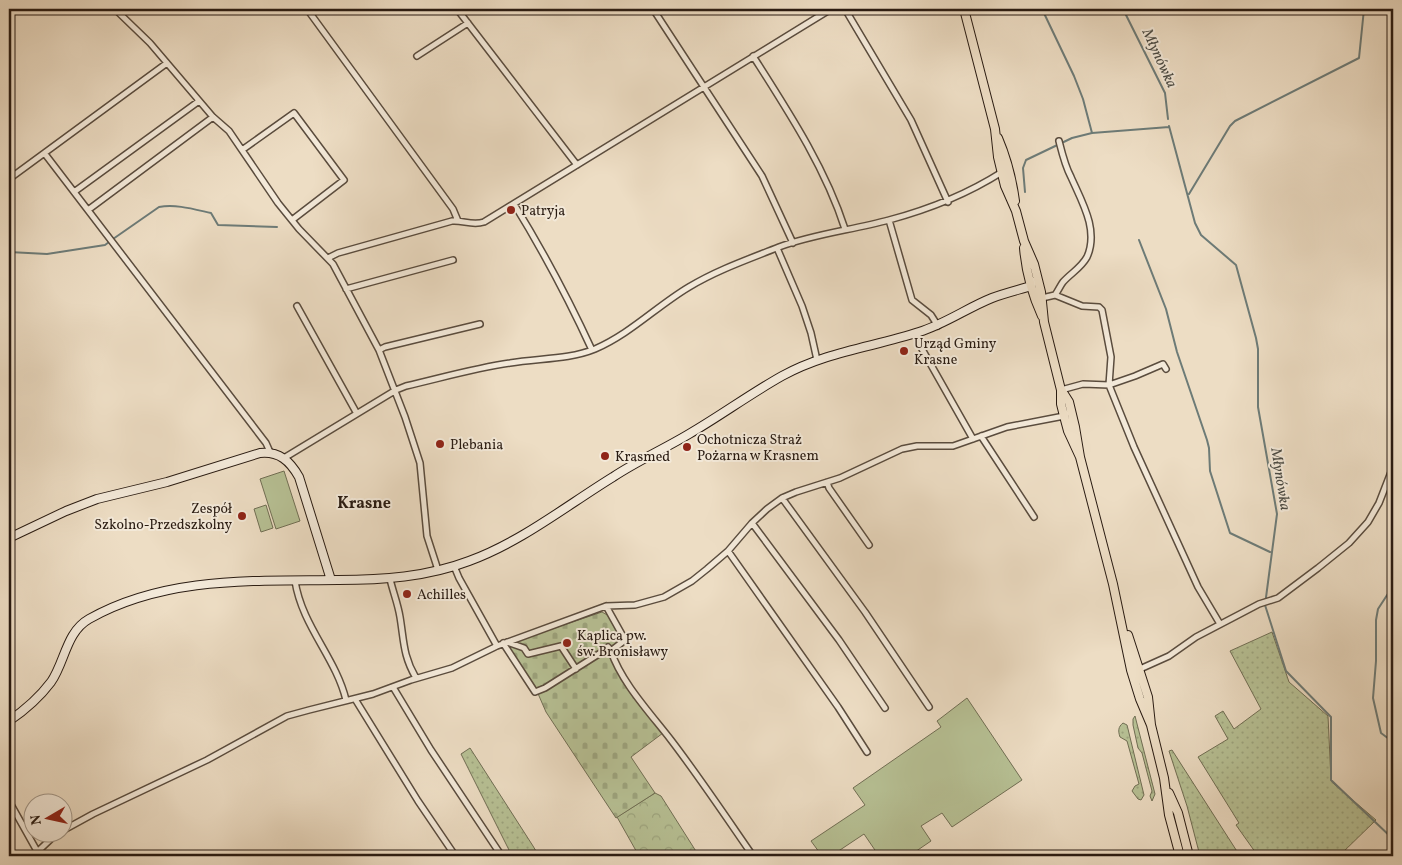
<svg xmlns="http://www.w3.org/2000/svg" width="1402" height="865" font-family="Vollkorn,serif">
<defs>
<pattern id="grass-dots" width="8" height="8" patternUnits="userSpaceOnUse" patternTransform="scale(1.25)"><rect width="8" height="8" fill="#b7c195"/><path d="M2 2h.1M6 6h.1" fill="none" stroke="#9da57f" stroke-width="1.8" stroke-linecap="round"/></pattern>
<pattern id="forest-crowns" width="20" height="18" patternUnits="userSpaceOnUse" patternTransform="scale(1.25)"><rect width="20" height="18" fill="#b7c195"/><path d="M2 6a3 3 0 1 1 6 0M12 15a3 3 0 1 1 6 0" fill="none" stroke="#9da57f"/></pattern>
<pattern id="cemetery-stones" width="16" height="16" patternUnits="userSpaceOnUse" patternTransform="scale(1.25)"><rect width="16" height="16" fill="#b7c195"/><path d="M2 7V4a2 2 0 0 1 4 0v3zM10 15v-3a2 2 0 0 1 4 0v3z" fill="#9da57f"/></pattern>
</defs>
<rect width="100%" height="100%" fill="#edddc4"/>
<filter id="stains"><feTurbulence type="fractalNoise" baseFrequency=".004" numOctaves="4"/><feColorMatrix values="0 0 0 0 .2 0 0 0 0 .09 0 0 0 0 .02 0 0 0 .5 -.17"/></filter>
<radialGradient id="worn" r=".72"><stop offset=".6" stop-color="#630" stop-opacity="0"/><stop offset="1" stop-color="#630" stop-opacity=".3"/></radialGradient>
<path fill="url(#grass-dots)" stroke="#706e54" d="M 1272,632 L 1289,682 L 1328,716 L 1331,780 L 1334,784 L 1376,820 L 1339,856 L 1258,856 L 1236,825 L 1239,823 L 1198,757 L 1228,739 L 1215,716 L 1223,711 L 1234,729 L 1261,709 L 1230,651 Z
M 1135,716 L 1155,794 L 1152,801 L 1150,796 L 1152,791 L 1142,753 L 1138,748 L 1133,725 L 1133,719 Z
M 1123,723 L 1127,725 L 1128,729 L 1144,795 L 1141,800 L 1138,799 L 1132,791 L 1135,786 L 1139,784 L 1127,741 L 1120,737 C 1118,731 1118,727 1123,723 Z
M 470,748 L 533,846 L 539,856 L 512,856 L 461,754 Z
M 1172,750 L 1240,856 L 1200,856 L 1187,806 L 1169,751 Z"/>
<path fill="url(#forest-crowns)" stroke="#706e54" d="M 655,793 L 661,796 L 699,856 L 639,856 L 617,817 Z"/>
<path fill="url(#cemetery-stones)" stroke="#706e54" d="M 602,612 L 609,616 L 621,635 L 619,642 L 607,648 L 606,651 L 622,679 L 663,733 L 631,757 L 655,793 L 616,818 L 546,712 L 536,689 L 533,687 L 509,648 L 516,641 Z"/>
<path fill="#b7c195" stroke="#706e54" d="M 284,471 L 300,521 L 276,529 L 260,479 Z
M 266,505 L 273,528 L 261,532 L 254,509 Z
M 967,698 L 1022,780 L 952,827 L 942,813 L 921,826 L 931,841 L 909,856 L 879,856 L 864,834 L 831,856 L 822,856 L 811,841 L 865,805 L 853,788 L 941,727 L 937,721 Z"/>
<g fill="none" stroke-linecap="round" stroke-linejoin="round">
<path stroke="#6d7b77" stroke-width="2" d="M 1042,9 L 1074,76 L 1083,99 L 1092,133 L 1169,127
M 1123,9 L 1165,93 L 1168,119
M 1169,126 L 1195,223 L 1201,235 L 1236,265 L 1256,338 L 1258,349 L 1258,407 L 1277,514 L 1265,605 L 1286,671 L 1331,717 L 1331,780 L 1393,839
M 1025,192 L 1023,168 L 1026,160 L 1072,138 L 1092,133
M 1189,194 L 1230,126 L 1235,121 L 1359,58 L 1364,9
M 113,239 L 159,207 C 176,204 193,209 211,213 L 218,225 L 277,227
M 1139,240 L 1166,309 L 1177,352 L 1207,440 L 1209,448 L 1210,471 L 1230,533 L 1270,552
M 9,252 L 47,254 L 105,245 L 109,242
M 1393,586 L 1378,609 L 1376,620 L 1376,661 L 1373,698 L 1381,733 L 1393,742"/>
<defs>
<path id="street" d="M 307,9 L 453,209 L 458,221
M 457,9 L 577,165
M 653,9 L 762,176 L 793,243
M 845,9 L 911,120 L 948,202
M 119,13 L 150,43 L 213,117 L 229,131 L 278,203 L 299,229 L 333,264 L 379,350 L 405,417 L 420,463 L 427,536 L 438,570
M 417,56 L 468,23
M 753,56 C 788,111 825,167 845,229
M 242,150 L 294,113 L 344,180 L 292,220
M 45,154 L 266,443 L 270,452
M 9,179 L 167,63
M 74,192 L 199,101
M 514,204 C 543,251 569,300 592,350
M 88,210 L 213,117
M 889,220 L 912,300 L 931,315 L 938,326
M 777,248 L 802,306 L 811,333 L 817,360
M 328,258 L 338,253 L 452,221 C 463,220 472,226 484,222 L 831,9
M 346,289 L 453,260
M 1055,295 L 1082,306 L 1099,307 L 1102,310 L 1111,357 L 1109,385 L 1135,376 L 1163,364 L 1166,369
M 1042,298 L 1055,295 C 1058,291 1060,286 1063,282 C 1071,273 1081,268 1087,257 C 1099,230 1082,202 1071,177 C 1065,166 1062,153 1059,141
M 297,306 L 356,412
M 917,333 L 922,349 L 973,439
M 379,350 L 385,347 L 480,324
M 1061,390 L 1083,384 L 1109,385 L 1134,447 L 1198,587 L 1220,624
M 981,436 L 1034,517
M 284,458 L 396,390 L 406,386 C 441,378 475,368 510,363 C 538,358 568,360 595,349 C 630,334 657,306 689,287 C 717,270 749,259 779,247 C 814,234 852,230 889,220 C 930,209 966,195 1002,172
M 827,482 L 829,488 L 869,545
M 782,498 L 865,612 L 929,707
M 752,523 L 839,640 L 885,708
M 728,551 L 838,707 L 867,752
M 454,566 L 459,578 L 497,646
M 390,579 C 393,592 398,604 400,617 C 404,641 403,656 416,678
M 295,581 C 302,626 336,658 346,700
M 606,606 L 625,640 L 611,651 C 621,682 651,714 671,740 C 700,778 726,817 753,856
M 507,642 L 524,648 L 528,654 L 561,646 L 576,669
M 503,643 L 535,692 L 545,688 L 602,652 L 608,647 L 611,651
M 1140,669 L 1169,656 L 1196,637 L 1240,614 L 1259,604 L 1278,598 L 1318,568 L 1349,543 L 1368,522 L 1379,503 L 1393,467
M 393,687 L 431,750 L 501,855
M 355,699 L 418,801 L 454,854
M 9,801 L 37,851
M 62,831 L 93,814 L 207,760 L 287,716 L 309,710 L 373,694 L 411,680 L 452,668 L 497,646 L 606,606 L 635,605 L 664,597 L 692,581 L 707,569 L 728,551 L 752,523 L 767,509 L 782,498 L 796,492 L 840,478 L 902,449 L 917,446 L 953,446 L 1007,427 L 1064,416 L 1066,413
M 33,856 L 54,836 L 60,832"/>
<path id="secondary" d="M 9,538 L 66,511 L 97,499 L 167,482 L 260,453 C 279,451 290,461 299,477 L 331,580
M 9,721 C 25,710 39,698 51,682 C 65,662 66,632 89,619 C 165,576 254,581 338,580 C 382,580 427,577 469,561 C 521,542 566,506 613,477 C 637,461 664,449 689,434 C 720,416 750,394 782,376 C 825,352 873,347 919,332 C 945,324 967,308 992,298 C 1005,293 1018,290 1031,286 L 1033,282"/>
<path id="primary" d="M 964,9 L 995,129 L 998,157 L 1005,186 L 1016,211 L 1024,241 L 1034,264 L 1041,292 L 1044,322 L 1061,390 L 1061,404 L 1064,416 L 1068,431 L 1080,457
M 998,138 C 1007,159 1012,179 1015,201
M 1024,248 C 1026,272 1032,294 1042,316
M 1062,391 L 1069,402 L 1075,427 L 1080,457 L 1113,584 L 1131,670 L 1140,699 L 1151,725
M 1128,635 L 1148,697 L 1151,725 L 1164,778 L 1169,815 L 1180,856
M 1169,793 L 1178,813 L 1189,856"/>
</defs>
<use href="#street" stroke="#5a4c3e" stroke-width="8"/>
<use href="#secondary" stroke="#291b12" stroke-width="10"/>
<use href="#primary" stroke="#291b12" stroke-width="10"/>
<use href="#street" stroke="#f3e9d9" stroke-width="5"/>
<use href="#secondary" stroke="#f3e9d9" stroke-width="8"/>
<use href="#primary" stroke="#edddc4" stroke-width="8"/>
</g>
<g fill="#8f2418" stroke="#f3e9d9" stroke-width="2">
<circle cx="511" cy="210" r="5"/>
<circle cx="904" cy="351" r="5"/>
<circle cx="440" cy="444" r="5"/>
<circle cx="687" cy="447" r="5"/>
<circle cx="605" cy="456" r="5"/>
<circle cx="242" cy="516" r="5"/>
<circle cx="407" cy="594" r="5"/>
<circle cx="567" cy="643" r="5"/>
</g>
<g text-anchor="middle" stroke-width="4" stroke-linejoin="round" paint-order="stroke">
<g font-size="14" fill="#291b12" stroke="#f3e9d9" text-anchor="start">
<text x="521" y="215">Patryja</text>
<text x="914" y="348">Urząd Gminy<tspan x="914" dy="16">Krasne</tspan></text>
<text x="697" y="444">Ochotnicza Straż<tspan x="697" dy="16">Pożarna w Krasnem</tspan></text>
<text x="450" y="449">Plebania</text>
<text x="615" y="461">Krasmed</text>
<text x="232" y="513" text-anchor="end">Zespół<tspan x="232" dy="16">Szkolno-Przedszkolny</tspan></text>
<text x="417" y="599">Achilles</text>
<text x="577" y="640">Kaplica pw.<tspan x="577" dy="16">św. Bronisławy</tspan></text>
</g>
<g font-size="15" font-style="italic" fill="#4b4b44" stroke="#f3e9d9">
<text transform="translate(1160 58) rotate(65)" y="5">Młynówka</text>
<text transform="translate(1281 479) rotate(81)" y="5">Młynówka</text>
</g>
<g font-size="16" font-weight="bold" fill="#291b12" stroke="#f3e9d9">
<text x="364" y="508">Krasne</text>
</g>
</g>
<rect width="1402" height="865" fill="none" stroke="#edddc4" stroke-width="30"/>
<rect x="10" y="10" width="1382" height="845" fill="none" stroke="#291b12" stroke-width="2.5"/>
<rect x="15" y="15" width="1372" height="835" fill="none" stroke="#291b12"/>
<g transform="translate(48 818) rotate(261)"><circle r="24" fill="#f3e9d9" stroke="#a29789"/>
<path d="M0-4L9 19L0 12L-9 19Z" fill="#8f2418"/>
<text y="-8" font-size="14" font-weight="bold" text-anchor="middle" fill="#291b12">N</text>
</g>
<rect width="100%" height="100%" filter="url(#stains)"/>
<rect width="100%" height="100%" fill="url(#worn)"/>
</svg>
